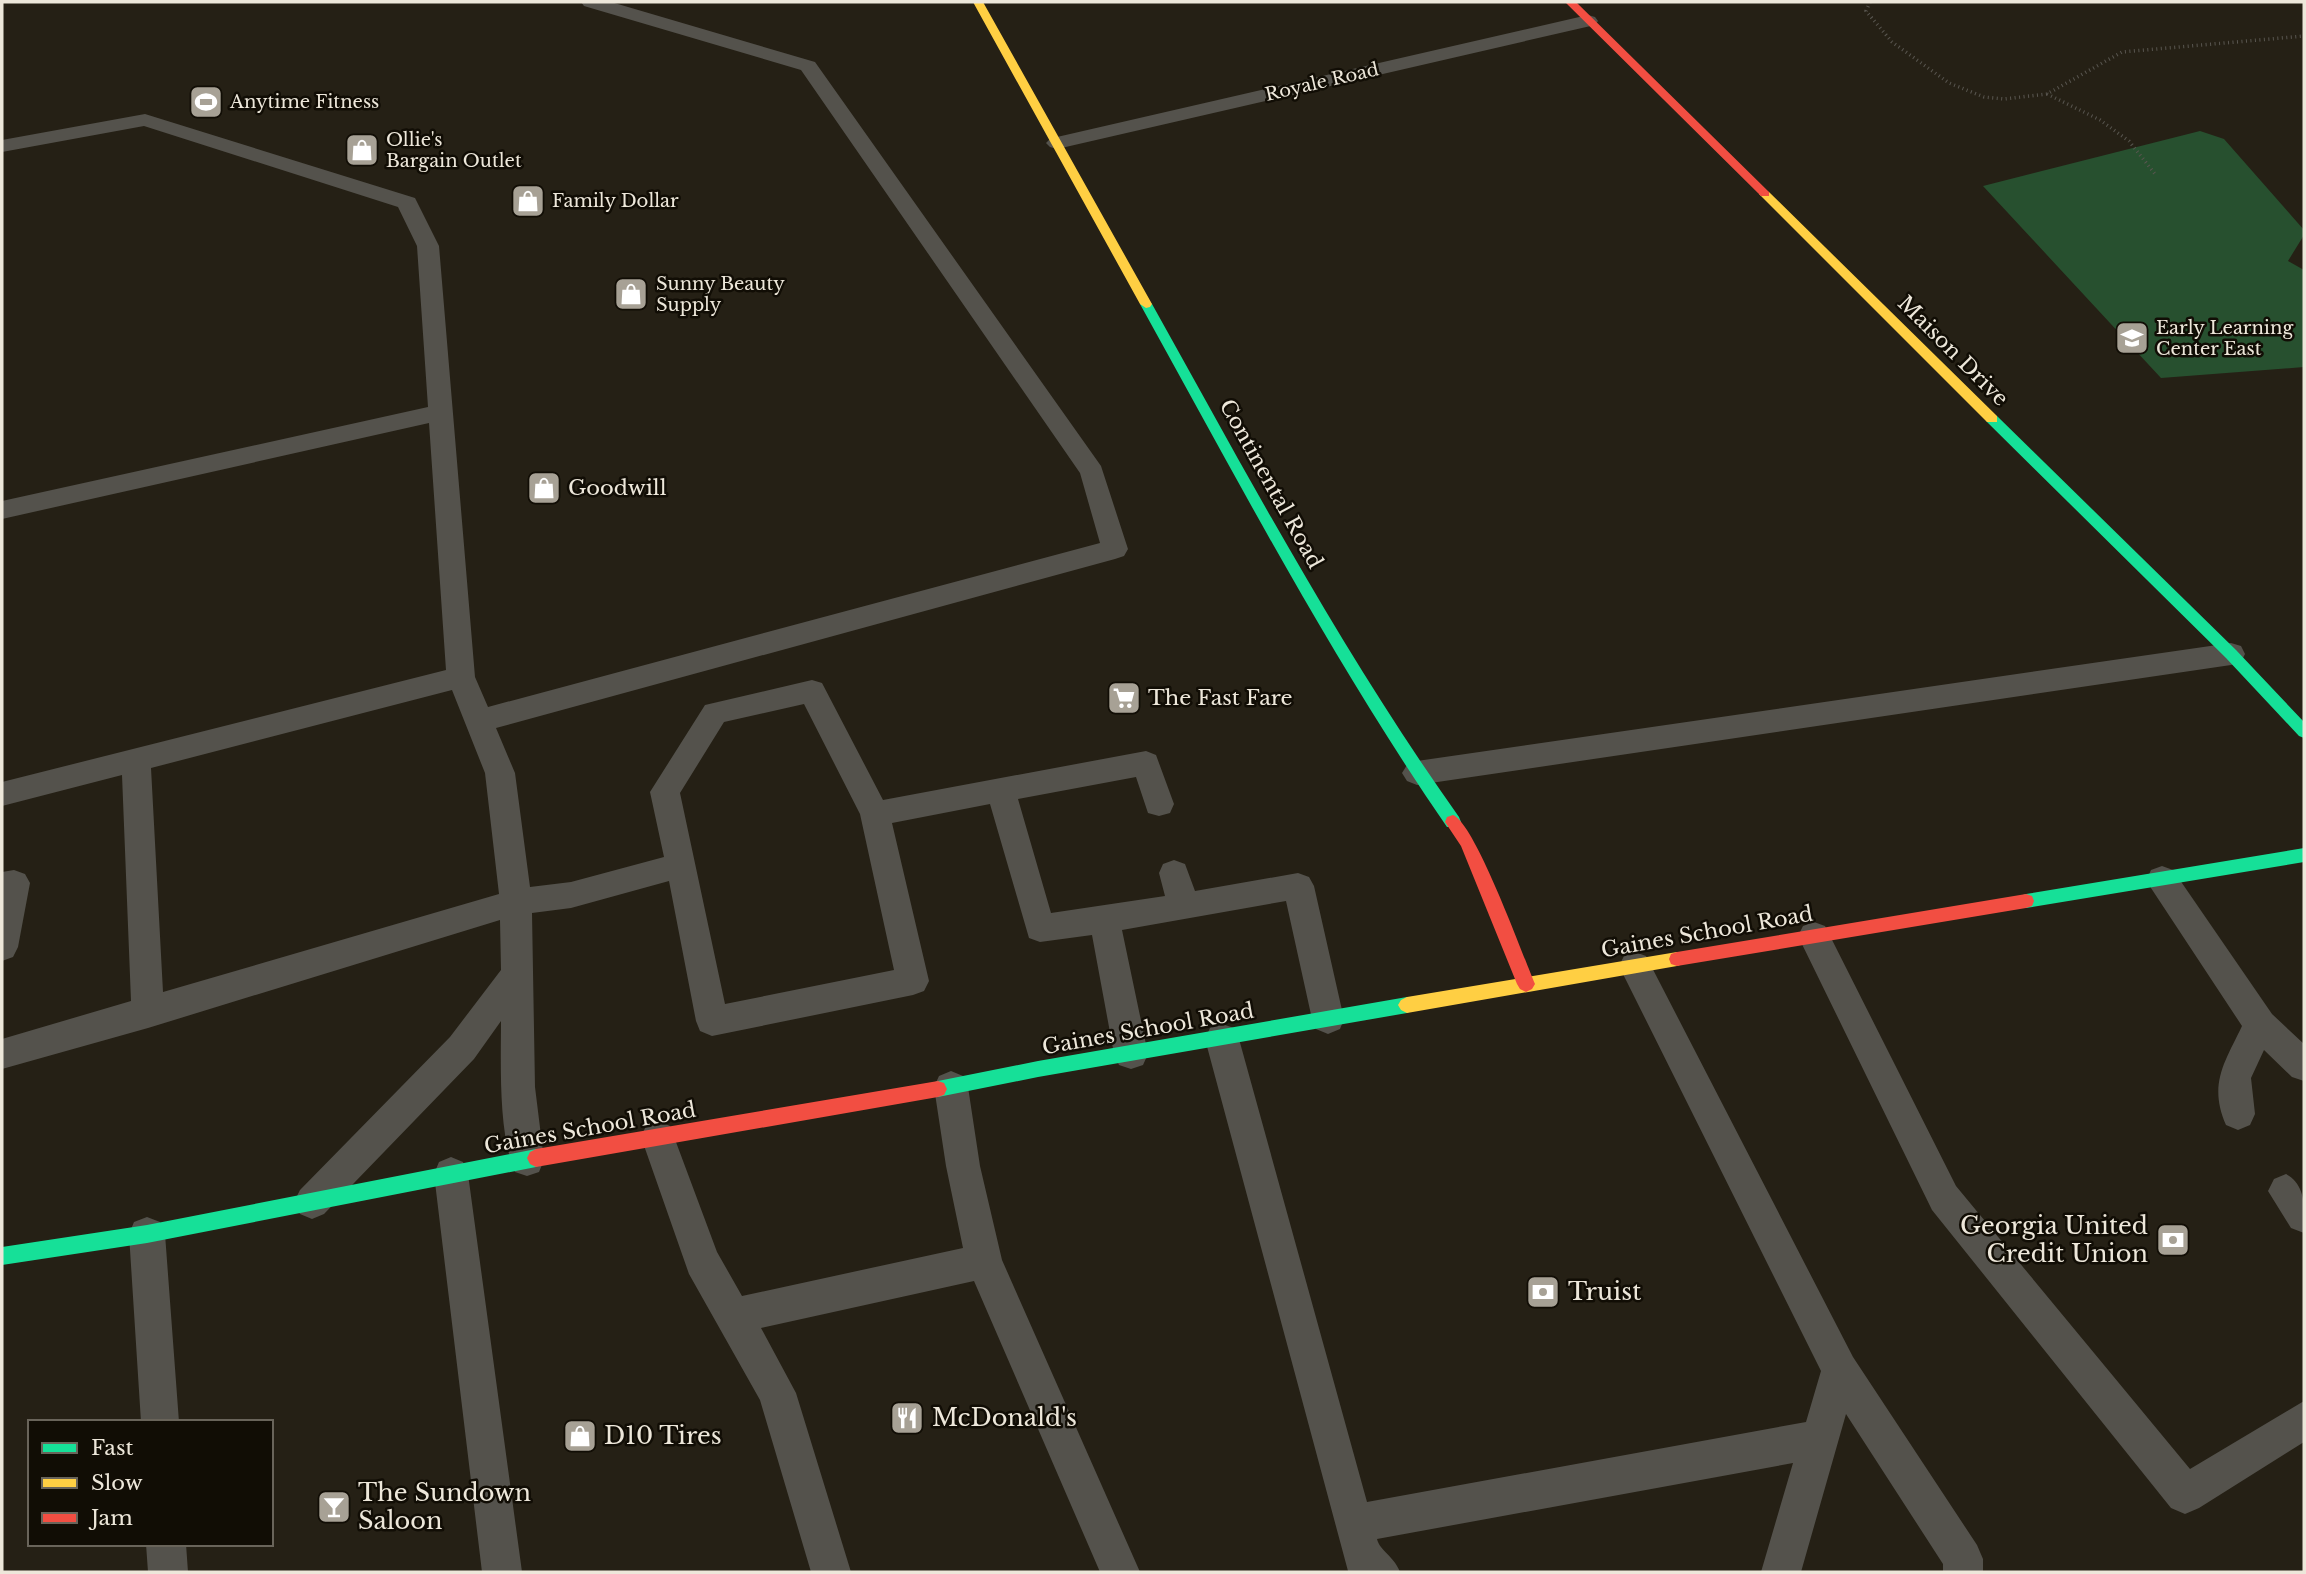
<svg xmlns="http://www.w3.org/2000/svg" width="2306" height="1574" font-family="'Libre Baskerville',serif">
<rect width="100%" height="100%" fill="#252015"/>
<path fill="#27502f" d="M 2200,131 L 2224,139 L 2304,230 L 2304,235 L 2288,261 L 2304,270 L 2304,367 L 2161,378 L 1983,186 Z"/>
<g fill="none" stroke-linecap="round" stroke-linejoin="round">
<path stroke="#595650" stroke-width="3.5" stroke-dasharray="1 3.5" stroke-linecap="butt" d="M 1870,2 L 1866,11 L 1892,42 L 1949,83 L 1984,97 L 2004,99 L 2047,94 L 2122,52 L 2304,36
M 2047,94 L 2100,120 L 2129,141 L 2155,174"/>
<path fill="#54524c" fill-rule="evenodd" d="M 581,2 L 611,2 L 815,62 L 1101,466 L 1128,549 L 1124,556 L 1115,559 L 496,728 L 515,773 L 530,887 L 571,882 L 664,857 L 650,792 L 705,705 L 812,680 L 822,683 L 883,800 L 1146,751 L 1156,755 L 1174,804 L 1170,813 L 1159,816 L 1148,813 L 1136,777 L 1018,799 L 1051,913 L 1165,896 L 1159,873 L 1163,864 L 1174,860 L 1185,864 L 1195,891 L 1298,873 L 1309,877 L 1314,886 L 1344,1019 L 1340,1029 L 1328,1034 L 1316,1029 L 1312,1019 L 1286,901 L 1122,930 L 1148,1054 L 1143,1065 L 1131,1069 L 1119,1065 L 1114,1054 L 1092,935 L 1040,942 L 1029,938 L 990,804 L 892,823 L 929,981 L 924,991 L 913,995 L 712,1036 L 700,1031 L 696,1021 L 669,881 L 571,908 L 532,913 L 535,1087 L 544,1160 L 539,1172 L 527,1176 L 515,1172 C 498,1133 501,1064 501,1021 L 474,1059 L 324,1214 L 312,1219 L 300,1214 L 294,1202 L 300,1190 L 450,1037 L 501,970 L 500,920 L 148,1028 L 2,1069 L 2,1039 L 131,1001 L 122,775 L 2,806 L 2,782 L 446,670 L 429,423 L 2,519 L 2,501 L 428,407 L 417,246 L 398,207 L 144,126 L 2,152 L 2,140 L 145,114 L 415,198 L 439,246 L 475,677 L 488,707 L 1100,543 L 1080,473 L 801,70 L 584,6 ZM 452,690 L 485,773 L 499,894 L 163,992 L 151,768 ZM 804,704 L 860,814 L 894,970 L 725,1004 L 680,793 L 724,722 Z
M 1588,15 L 1595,17 L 1598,21 L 1595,25 L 1057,149 L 1050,147 L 1046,143 L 1050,139 L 1057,137 Z
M 2231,643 L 2241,646 L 2245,654 L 2241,662 L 2231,665 L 1417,785 L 1407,781 L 1402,773 L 1407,765 L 1417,761 Z
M 2162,866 L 2173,870 L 2272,1014 L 2304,1044 L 2304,1081 L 2292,1077 L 2264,1050 L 2251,1078 L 2255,1114 L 2250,1125 L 2238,1130 L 2226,1125 C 2208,1084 2225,1062 2242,1026 L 2151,888 L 2147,879 L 2151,870 Z
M 14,870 L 25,874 L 30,883 L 18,947 L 13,957 L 2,961 L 2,872 Z
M 1814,922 L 1825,926 L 1956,1186 L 2190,1469 L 2304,1401 L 2304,1442 L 2199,1508 L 2185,1514 L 2171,1508 L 1932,1210 L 1798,936 L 1803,926 Z
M 1635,952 L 1646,956 L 1853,1357 L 1977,1545 L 1983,1559 L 1983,1572 L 1943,1572 L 1943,1564 L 1846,1414 L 1801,1572 L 1761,1572 L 1793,1463 L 1377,1539 C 1380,1551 1394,1556 1400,1572 L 1348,1571 L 1205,1039 L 1210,1028 L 1222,1024 L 1234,1028 L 1239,1039 L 1367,1502 L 1806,1422 L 1821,1371 L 1619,966 L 1624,956 Z
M 951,1071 L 963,1076 L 968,1087 L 980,1166 L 1002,1260 L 1140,1572 L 1100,1572 L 974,1281 L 761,1328 L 796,1393 L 851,1572 L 811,1572 L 760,1400 L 689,1274 L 641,1137 L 646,1126 L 658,1121 L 670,1126 L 717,1252 L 742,1296 L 963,1248 L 946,1166 L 934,1087 L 939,1076 Z
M 451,1157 L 463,1162 L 468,1174 L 522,1572 L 482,1572 L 434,1174 L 439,1162 Z
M 2286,1174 C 2306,1185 2305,1208 2304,1233 L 2291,1228 L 2268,1191 L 2274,1179 Z
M 147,1217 L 160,1222 L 165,1234 L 179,1422 L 141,1422 L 129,1234 L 134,1222 Z
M 146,1544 L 186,1544 L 188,1572 L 148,1572 Z"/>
<path fill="#16e098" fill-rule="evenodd" d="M 1146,300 L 1152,304 C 1249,478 1343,654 1459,817 L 1461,822 L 1459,827 L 1447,827 C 1332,660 1238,481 1140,304 Z
M 1992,415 L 1997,416 L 2236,650 L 2304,722 L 2304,738 L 2299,736 L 2226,658 L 1987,422 L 1985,419 Z
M 2304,848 L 2304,862 L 2026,908 L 2020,906 L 2018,901 L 2020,896 L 2026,894 Z
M 1407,997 L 1413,1000 L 1416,1005 L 1413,1010 L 1407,1013 L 1038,1077 L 938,1097 L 932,1095 L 929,1089 L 932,1083 L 938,1081 L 1038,1061 Z
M 536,1149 L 542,1152 L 545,1158 L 542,1164 L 536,1167 L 147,1243 L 2,1265 L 2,1247 L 147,1225 Z"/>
<path fill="#ffcf43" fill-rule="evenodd" d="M 973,2 L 983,2 L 1152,304 L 1150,307 L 1146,308 L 1140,304 Z
M 1765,191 L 1769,192 L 1997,416 L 1997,422 L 1987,422 L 1759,194 Z
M 1677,952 L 1683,954 L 1685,959 L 1683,964 L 1677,966 L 1407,1013 L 1401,1010 L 1398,1005 L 1401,1000 L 1407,997 Z"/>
<path fill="#f24e42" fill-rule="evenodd" d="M 1565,2 L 1576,2 L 1769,192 L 1769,196 L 1761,196 Z
M 1453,815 C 1475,823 1523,956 1535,984 L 1532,989 L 1526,992 L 1520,989 L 1517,984 L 1461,846 L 1445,822 L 1447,817 Z
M 2026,894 L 2032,896 L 2034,901 L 2032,906 L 2026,908 L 1677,966 L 1671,964 L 1669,959 L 1671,954 L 1677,952 Z
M 938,1081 L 944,1083 L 947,1089 L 944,1095 L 938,1097 L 536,1167 L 530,1164 L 527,1158 L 530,1152 L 536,1149 Z"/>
</g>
<defs>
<symbol id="stadium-square" viewBox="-11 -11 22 22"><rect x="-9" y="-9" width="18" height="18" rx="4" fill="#a7a195" stroke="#110d05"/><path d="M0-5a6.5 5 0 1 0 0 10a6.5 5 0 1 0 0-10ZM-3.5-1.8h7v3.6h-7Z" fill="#fff"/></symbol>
<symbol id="shop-square" viewBox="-11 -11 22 22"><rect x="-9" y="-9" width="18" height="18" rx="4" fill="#a7a195" stroke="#110d05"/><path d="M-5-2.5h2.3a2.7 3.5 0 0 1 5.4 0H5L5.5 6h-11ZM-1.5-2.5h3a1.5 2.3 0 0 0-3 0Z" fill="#fff"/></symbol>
<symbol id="school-square" viewBox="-11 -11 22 22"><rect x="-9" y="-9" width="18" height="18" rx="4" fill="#a7a195" stroke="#110d05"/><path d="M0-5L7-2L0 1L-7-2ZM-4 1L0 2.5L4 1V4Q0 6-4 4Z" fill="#fff"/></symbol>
<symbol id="supermarket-square" viewBox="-11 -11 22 22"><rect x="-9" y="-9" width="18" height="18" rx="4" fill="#a7a195" stroke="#110d05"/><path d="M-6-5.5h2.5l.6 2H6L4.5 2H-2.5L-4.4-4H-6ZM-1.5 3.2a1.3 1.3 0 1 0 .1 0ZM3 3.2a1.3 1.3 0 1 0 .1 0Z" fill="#fff"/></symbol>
<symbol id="bank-square" viewBox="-11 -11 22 22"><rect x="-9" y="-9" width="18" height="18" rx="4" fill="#a7a195" stroke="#110d05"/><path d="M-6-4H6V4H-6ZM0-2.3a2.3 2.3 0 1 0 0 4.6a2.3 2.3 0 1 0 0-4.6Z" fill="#fff"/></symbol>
<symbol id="restaurant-square" viewBox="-11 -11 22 22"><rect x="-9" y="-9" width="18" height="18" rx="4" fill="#a7a195" stroke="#110d05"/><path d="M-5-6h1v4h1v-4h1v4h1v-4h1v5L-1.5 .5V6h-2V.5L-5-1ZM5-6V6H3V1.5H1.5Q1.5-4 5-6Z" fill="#fff"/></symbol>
<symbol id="bar-square" viewBox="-11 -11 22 22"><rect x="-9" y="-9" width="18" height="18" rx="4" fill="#a7a195" stroke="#110d05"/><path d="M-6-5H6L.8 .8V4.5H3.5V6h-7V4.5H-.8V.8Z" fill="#fff"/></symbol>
</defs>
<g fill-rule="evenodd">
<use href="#stadium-square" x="187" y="83" width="38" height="38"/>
<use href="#shop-square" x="343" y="131" width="38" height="38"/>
<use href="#shop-square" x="509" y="182" width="38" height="38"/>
<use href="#shop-square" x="612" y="275" width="38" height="38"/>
<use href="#school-square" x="2113" y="319" width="38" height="38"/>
<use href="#shop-square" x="525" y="469" width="38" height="38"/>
<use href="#supermarket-square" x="1105" y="679" width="38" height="38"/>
<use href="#bank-square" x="2154" y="1221" width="38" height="38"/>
<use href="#bank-square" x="1524" y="1273" width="38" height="38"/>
<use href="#restaurant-square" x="888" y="1399" width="38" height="38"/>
<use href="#shop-square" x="561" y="1417" width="38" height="38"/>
<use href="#bar-square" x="315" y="1488" width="38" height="38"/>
</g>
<g text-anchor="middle" stroke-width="5" stroke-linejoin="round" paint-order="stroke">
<g font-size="18" fill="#ede7da" stroke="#110d05">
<text transform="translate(1322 82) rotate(-13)" y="6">Royale Road</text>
</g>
<g font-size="18" fill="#ede7da" stroke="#110d05" text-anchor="start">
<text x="230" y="108">Anytime Fitness</text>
<text x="386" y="146">Ollie's<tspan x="386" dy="21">Bargain Outlet</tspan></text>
<text x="552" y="207">Family Dollar</text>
<text x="656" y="290">Sunny Beauty<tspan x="656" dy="21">Supply</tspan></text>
<text x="2156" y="334">Early Learning<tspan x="2156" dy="21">Center East</tspan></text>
</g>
<g font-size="21" fill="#ede7da" stroke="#110d05">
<text transform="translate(1953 351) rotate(45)" y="7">Maison Drive</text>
<text transform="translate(1271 484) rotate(61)" y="7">Continental Road</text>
<text transform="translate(1707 932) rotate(-10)" y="7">Gaines School Road</text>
<text transform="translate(1148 1029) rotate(-10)" y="7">Gaines School Road</text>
<text transform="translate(590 1128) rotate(-10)" y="7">Gaines School Road</text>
</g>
<g font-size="21" fill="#ede7da" stroke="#110d05" text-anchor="start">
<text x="568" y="495">Goodwill</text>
<text x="1148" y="705">The Fast Fare</text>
</g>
<g font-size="24" fill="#ede7da" stroke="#110d05" text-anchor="start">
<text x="2148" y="1234" text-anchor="end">Georgia United<tspan x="2148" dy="28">Credit Union</tspan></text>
<text x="1568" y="1300">Truist</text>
<text x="932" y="1426">McDonald's</text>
<text x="604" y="1444">D10 Tires</text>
<text x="358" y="1501">The Sundown<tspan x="358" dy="28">Saloon</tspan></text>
</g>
</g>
<rect width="2306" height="1574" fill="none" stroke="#ede7da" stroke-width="7"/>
<rect x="28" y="1420" width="245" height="126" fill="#110d05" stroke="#69645a" stroke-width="2"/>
<rect x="42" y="1443" width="35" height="10" fill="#16e098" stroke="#69645a" stroke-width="2"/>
<text x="91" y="1455" font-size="21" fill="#ede7da">Fast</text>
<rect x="42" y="1478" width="35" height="10" fill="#ffcf43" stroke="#69645a" stroke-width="2"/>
<text x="91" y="1490" font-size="21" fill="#ede7da">Slow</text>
<rect x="42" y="1513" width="35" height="10" fill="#f24e42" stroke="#69645a" stroke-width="2"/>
<text x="91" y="1525" font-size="21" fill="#ede7da">Jam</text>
</svg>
